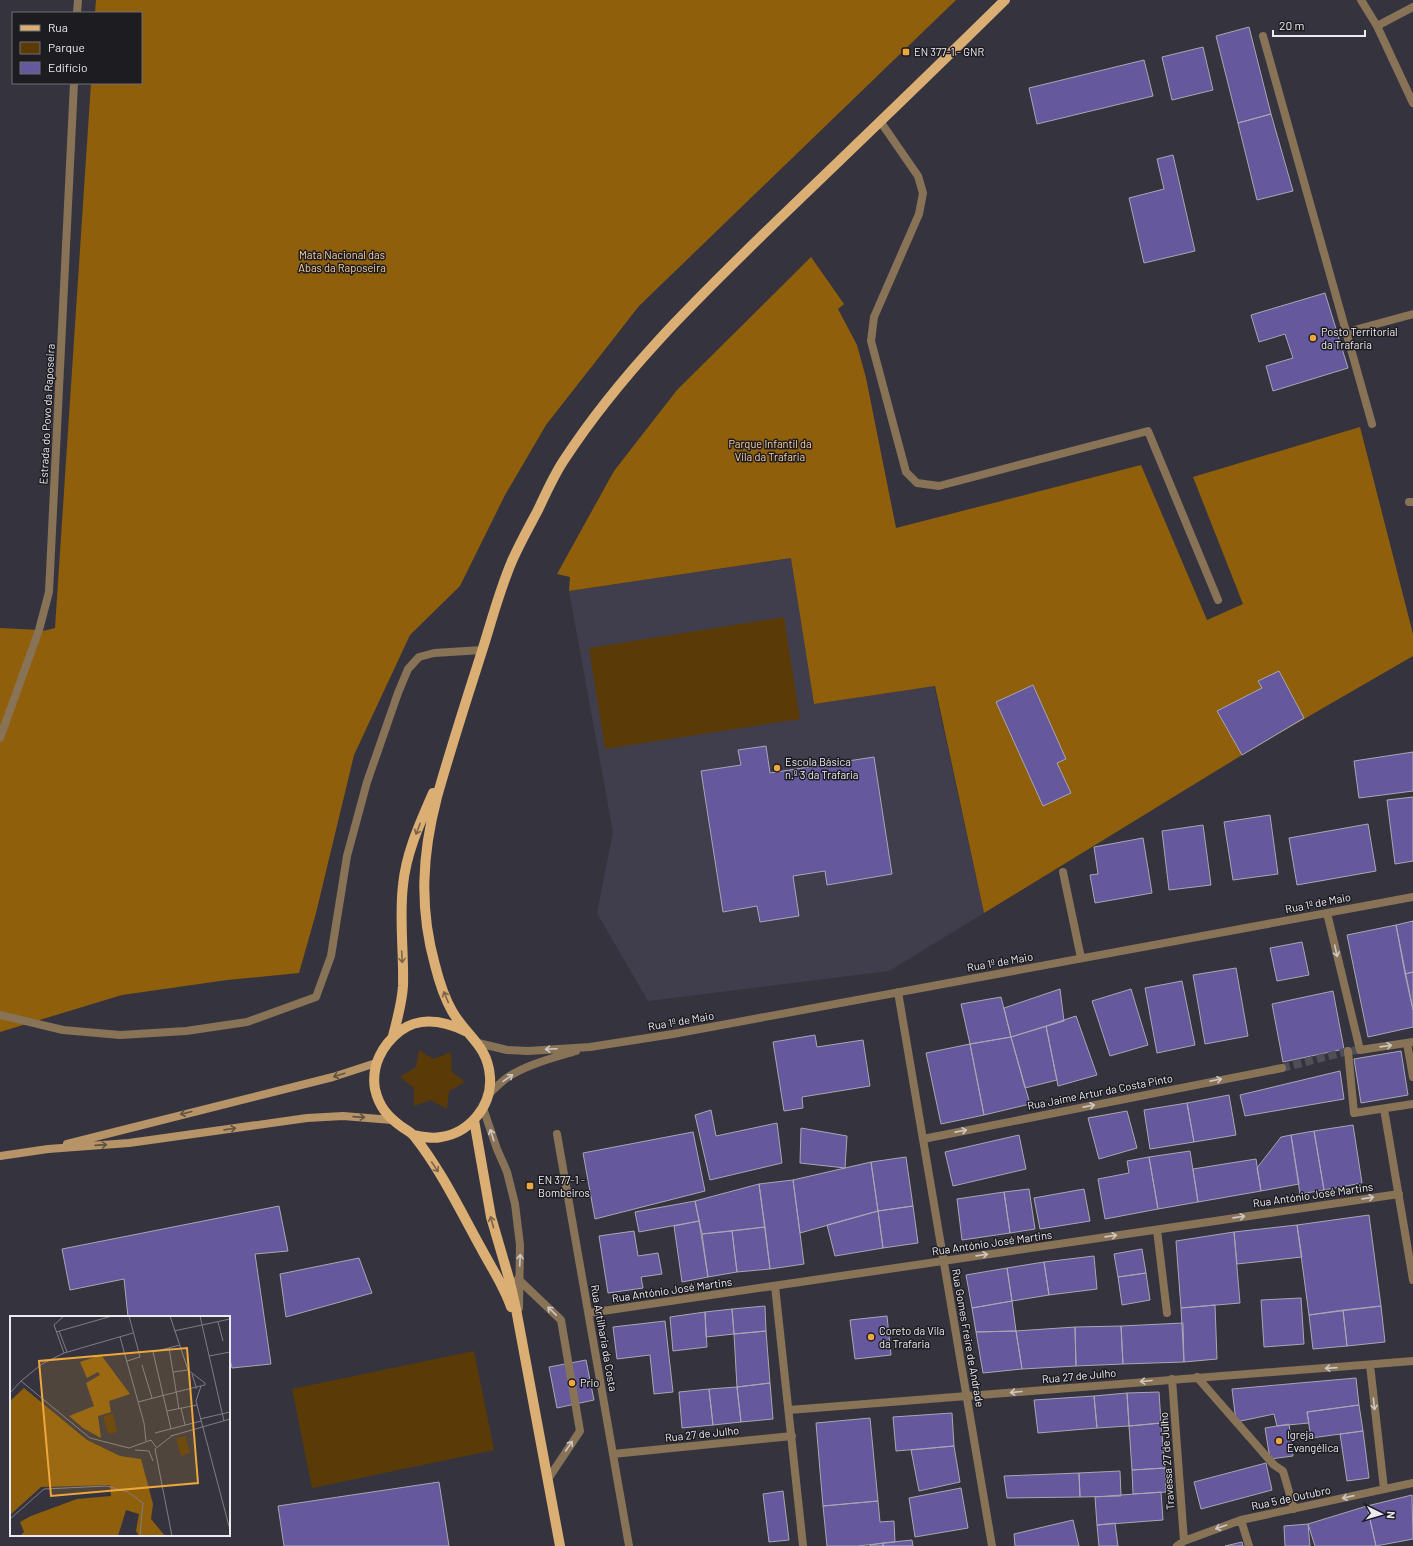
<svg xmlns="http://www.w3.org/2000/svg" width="1413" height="1546" font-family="Barlow,sans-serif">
<rect width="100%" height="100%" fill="#35343e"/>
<path fill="#403e4d" d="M 792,558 L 814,704 L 934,686 L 984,913 L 889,971 L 648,1001 L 597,913 L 613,832 L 569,591 Z"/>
<path fill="#5a3b07" d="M 784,617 L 800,719 L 605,749 L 589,648 Z
M 419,1050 L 433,1059 L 451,1052 L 452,1072 L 465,1082 L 449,1091 L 447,1109 L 431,1100 L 414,1106 L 414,1088 L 400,1077 L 416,1067 Z
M 474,1351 L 494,1450 L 312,1488 L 292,1389 Z"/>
<path fill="#8f5f0c" d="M 96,0 L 956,0 L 639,306 L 546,425 L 505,495 L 460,586 L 410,635 L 354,755 L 316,913 L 299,973 L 227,980 L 122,995 L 0,1032 L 0,628 L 39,630 L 39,632 L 55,628 L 91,83 L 141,83 L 141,13 L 95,13 Z
M 811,257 L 844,304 L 838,309 L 857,345 L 866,378 L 896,528 L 1141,465 L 1207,620 L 1243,604 L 1193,477 L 1360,427 L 1413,634 L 1413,656 L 1242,755 L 984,913 L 935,686 L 814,704 L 791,558 L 569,591 L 570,577 L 557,574 L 614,471 L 677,390 Z"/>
<path fill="#65589d" stroke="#a8a7b3" d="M 1249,27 L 1271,114 L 1238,123 L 1216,36 Z
M 1203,47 L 1213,90 L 1172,100 L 1162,57 Z
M 1144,60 L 1153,96 L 1037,124 L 1029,88 Z
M 1271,114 L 1293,191 L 1257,200 L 1238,123 Z
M 1173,155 L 1195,251 L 1144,263 L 1129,198 L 1164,189 L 1157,159 Z
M 1325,293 L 1348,368 L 1273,391 L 1266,366 L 1293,358 L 1285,334 L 1259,342 L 1251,315 Z
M 1279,671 L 1304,718 L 1242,755 L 1217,711 L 1262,688 L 1258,681 Z
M 1033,685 L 1066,759 L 1057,763 L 1071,793 L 1043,806 L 996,702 Z
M 766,746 L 770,773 L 874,757 L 892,874 L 827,885 L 825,871 L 793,876 L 799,916 L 760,922 L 757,906 L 723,912 L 701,771 L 741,765 L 738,750 Z
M 1413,752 L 1413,791 L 1359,798 L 1354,761 Z
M 1413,797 L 1413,861 L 1395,864 L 1387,800 Z
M 1270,815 L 1278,874 L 1233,880 L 1224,822 Z
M 1368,824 L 1376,871 L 1297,885 L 1289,838 Z
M 1203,825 L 1211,885 L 1169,890 L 1162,831 Z
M 1143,838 L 1152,893 L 1095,903 L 1090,875 L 1098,874 L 1094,847 Z
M 1413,921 L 1413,972 L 1405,974 L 1396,925 Z
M 1396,925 L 1413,1010 L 1413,1027 L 1368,1037 L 1347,935 Z
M 1302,942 L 1309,975 L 1277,981 L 1270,948 Z
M 1236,968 L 1248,1036 L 1205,1044 L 1193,975 Z
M 1413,972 L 1413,1010 L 1405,974 Z
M 1182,981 L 1195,1045 L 1157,1053 L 1145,988 Z
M 1060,989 L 1064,1021 L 1011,1037 L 1004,1008 Z
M 1131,989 L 1148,1045 L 1110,1056 L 1092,1001 Z
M 1333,991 L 1344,1049 L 1283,1062 L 1272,1004 Z
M 1001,997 L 1011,1037 L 970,1044 L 961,1004 Z
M 1076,1016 L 1097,1075 L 1058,1086 L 1046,1026 Z
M 1046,1026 L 1057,1080 L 1025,1088 L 1011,1037 Z
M 815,1035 L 817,1047 L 863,1040 L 870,1086 L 802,1097 L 803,1108 L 784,1111 L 773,1042 Z
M 1011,1037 L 1030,1104 L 984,1115 L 970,1044 Z
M 970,1044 L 984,1115 L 941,1124 L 926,1053 Z
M 1401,1051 L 1408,1095 L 1361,1103 L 1354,1059 Z
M 1340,1071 L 1344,1099 L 1245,1116 L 1240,1095 Z
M 1229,1095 L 1236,1135 L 1194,1142 L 1187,1103 Z
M 1187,1103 L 1194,1142 L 1150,1149 L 1144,1110 Z
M 711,1110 L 716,1136 L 777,1123 L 782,1163 L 710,1180 L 695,1115 Z
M 1127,1111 L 1137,1148 L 1099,1159 L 1088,1118 Z
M 1353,1125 L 1362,1183 L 1324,1190 L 1314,1131 Z
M 801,1128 L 847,1136 L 845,1168 L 800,1163 Z
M 1314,1131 L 1324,1190 L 1300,1194 L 1291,1135 Z
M 693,1132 L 705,1191 L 595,1219 L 583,1153 Z
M 1019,1135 L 1026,1169 L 953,1186 L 945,1152 Z
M 1291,1135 L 1299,1184 L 1261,1191 L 1257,1168 L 1281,1137 Z
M 1190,1151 L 1198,1202 L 1158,1209 L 1149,1157 Z
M 906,1157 L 913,1206 L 878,1211 L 871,1162 Z
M 1149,1157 L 1158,1209 L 1105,1219 L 1098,1179 L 1129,1173 L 1127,1161 Z
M 1256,1159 L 1261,1191 L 1198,1202 L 1193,1169 Z
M 871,1162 L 878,1211 L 800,1233 L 793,1180 Z
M 793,1180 L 804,1264 L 770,1269 L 759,1184 Z
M 759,1184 L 765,1227 L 702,1234 L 695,1201 Z
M 1029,1189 L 1035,1229 L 1010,1233 L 1004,1192 Z
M 1084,1189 L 1090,1221 L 1040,1229 L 1034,1198 Z
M 1004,1192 L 1010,1233 L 962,1240 L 957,1199 Z
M 695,1201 L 699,1221 L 639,1232 L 635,1212 Z
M 279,1206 L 288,1251 L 255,1254 L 271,1364 L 232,1368 L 229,1355 L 229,1317 L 128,1317 L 124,1279 L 70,1290 L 62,1249 Z
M 913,1206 L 918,1243 L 883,1248 L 878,1211 Z
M 878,1211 L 883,1248 L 835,1256 L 827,1225 Z
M 1369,1215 L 1381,1306 L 1309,1315 L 1297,1225 Z
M 699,1221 L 708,1277 L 682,1282 L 674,1226 Z
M 1297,1225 L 1302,1257 L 1237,1264 L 1234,1232 Z
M 765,1227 L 770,1269 L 737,1272 L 732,1231 Z
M 634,1231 L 638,1256 L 658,1253 L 662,1274 L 641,1277 L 643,1288 L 608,1293 L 599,1236 Z
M 732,1231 L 737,1272 L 708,1277 L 702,1234 Z
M 1234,1232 L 1240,1303 L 1181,1308 L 1176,1241 Z
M 1142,1249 L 1146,1273 L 1118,1277 L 1114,1254 Z
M 1094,1256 L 1097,1289 L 1049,1295 L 1044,1262 Z
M 359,1258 L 372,1293 L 286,1317 L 280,1274 Z
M 1044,1262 L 1049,1295 L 1012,1301 L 1007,1268 Z
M 1007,1268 L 1012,1301 L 972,1308 L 966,1275 Z
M 1146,1273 L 1150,1300 L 1122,1305 L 1118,1277 Z
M 1301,1298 L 1304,1344 L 1264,1347 L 1261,1300 Z
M 1012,1301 L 1016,1331 L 976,1332 L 972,1308 Z
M 1215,1305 L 1217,1359 L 1184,1362 L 1181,1308 Z
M 765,1306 L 766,1331 L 734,1334 L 732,1309 Z
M 1381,1306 L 1385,1342 L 1347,1346 L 1343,1310 Z
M 732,1309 L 734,1334 L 706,1337 L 705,1312 Z
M 1343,1310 L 1347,1346 L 1313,1349 L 1309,1315 Z
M 705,1312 L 707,1347 L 673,1351 L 670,1317 Z
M 887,1316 L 891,1355 L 855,1359 L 850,1320 Z
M 665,1321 L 673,1392 L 654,1394 L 650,1355 L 617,1359 L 613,1327 Z
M 1183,1323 L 1184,1362 L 1123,1364 L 1121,1326 Z
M 1121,1326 L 1123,1364 L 1076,1366 L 1075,1327 Z
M 1075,1327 L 1076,1366 L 1022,1369 L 1016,1331 Z
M 766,1331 L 770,1383 L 737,1387 L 734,1334 Z
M 1016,1331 L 1022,1369 L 983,1373 L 976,1332 Z
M 586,1360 L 594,1400 L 557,1408 L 549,1367 Z
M 1356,1378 L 1359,1405 L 1307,1412 L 1309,1423 L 1277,1426 L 1274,1414 L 1236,1422 L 1232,1389 Z
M 770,1383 L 773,1419 L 741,1422 L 737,1387 Z
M 737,1387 L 741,1422 L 713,1425 L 709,1389 Z
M 709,1389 L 713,1425 L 682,1428 L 679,1392 Z
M 1159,1392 L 1161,1423 L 1129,1426 L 1127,1393 Z
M 1127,1393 L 1129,1426 L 1097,1428 L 1094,1396 Z
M 1094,1396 L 1097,1428 L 1038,1433 L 1034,1400 Z
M 1359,1405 L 1363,1431 L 1311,1438 L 1307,1412 Z
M 952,1413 L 954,1446 L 896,1451 L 893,1417 Z
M 870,1418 L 878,1501 L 823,1506 L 816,1423 Z
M 1161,1423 L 1165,1468 L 1132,1470 L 1129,1426 Z
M 1289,1424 L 1293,1456 L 1270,1459 L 1265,1428 Z
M 1363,1431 L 1369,1478 L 1347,1481 L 1340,1434 Z
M 954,1446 L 960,1482 L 919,1491 L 911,1450 Z
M 1266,1463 L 1272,1490 L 1201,1509 L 1194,1482 Z
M 1165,1468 L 1166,1492 L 1133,1494 L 1132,1470 Z
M 1120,1471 L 1121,1496 L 1080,1497 L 1079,1473 Z
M 1079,1473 L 1080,1497 L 1007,1498 L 1004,1476 Z
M 439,1482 L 449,1546 L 284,1546 L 278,1506 Z
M 961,1488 L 968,1528 L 915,1537 L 909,1498 Z
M 783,1491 L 789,1540 L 769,1542 L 763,1494 Z
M 1161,1492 L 1163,1520 L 1097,1525 L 1095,1497 Z
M 1412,1495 L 1413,1539 L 1376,1546 L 1367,1506 Z
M 878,1501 L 880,1522 L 894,1521 L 895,1542 L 857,1546 L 827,1546 L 823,1506 Z
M 1367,1506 L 1376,1546 L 1315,1546 L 1308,1524 Z
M 1073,1520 L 1079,1546 L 1015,1546 L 1014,1534 Z
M 1115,1523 L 1118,1546 L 1099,1546 L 1097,1525 Z
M 1308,1524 L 1310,1546 L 1285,1546 L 1284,1526 Z
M 912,1540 L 913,1546 L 883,1546 L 883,1543 Z
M 1242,1542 L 1243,1546 L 1225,1546 Z
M 883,1543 L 883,1546 L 870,1546 L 870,1545 Z"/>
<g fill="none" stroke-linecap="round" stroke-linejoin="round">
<path stroke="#504f59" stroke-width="8" stroke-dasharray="8 4" stroke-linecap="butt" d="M 1282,1068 L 1348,1051 L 1360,1050"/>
<path stroke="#887357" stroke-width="8" d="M 1263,36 L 1372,424
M 880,121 L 918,176 L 923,193 L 919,214 L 874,317 L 871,341 L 906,472 L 917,483 L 939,486 L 1148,431 L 1218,600
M 1347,332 L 1413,314
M 0,1015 L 63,1030 L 120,1035 L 186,1031 L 247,1022 L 316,997 L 331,956 L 347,856 L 367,782 L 398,693 L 408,669 L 419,657 L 434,653 L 482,650
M 483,1108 L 497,1149 L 507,1172 L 515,1204 L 520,1245 L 519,1308
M 518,1279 L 561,1320 L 580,1431 L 548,1479"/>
<path stroke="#887357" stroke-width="8" d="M 1361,0 L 1377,26 L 1413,103
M 77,13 L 78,0
M 1377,26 L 1413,7
M 1409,502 L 1413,502
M 0,738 L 39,630 L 49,592 L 74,83
M 1063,872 L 1081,958
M 1327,913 L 1360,1050 L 1413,1042
M 898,992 L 992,1546
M 478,1043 L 507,1050 L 528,1051 L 590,1047 L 673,1034 L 1413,897
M 1407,1043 L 1413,1077
M 1348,1051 L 1354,1113 L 1413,1104
M 489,1094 C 495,1088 501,1082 508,1077 C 528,1064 553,1058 576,1051
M 1384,1109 L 1413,1280
M 557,1134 L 629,1546
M 923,1139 L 1282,1068
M 1157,1230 L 1167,1313
M 775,1286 L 803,1546
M 589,1313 L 1399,1194
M 1370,1365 L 1384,1489
M 1197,1377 L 1274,1465 L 1283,1471 L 1294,1509
M 1172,1379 L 1184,1541
M 789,1410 L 1413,1361
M 613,1454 L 792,1436
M 1241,1520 L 1249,1546
M 1177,1546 L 1184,1541 L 1241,1520 L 1413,1483"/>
<path stroke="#b79468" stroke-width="8" d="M 67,1144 L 333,1077 L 376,1063
M 0,1156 L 48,1149 L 129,1143 L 307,1118 L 343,1116 L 392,1120"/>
<path stroke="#dbae74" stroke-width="10" d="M 465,1031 C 444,1021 420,1016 400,1031 C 382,1045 371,1066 375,1089 C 379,1107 388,1117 402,1127 C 406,1130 411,1132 414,1136 C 441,1170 460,1210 481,1248 C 491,1267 504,1286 511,1307
M 393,1036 C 397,1020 402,1003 403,986 C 404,952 399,919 403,885 C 406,853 420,823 433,793
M 474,1120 L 491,1217 L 510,1282 L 516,1309 L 560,1546
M 413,1135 C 423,1137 431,1139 441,1137 C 469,1133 492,1106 490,1077 C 488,1045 466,1036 452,1011 C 444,997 439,981 435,965 C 419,908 422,854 437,797 C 451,747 467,698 483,648 C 492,619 500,589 512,561 C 520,543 529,527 538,510 C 546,493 554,475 564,460 C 624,368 703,293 781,217 C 856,145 931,73 1005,0"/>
</g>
<defs><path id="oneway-shaft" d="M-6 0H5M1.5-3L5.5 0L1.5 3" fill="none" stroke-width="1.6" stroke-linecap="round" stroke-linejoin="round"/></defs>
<g stroke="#7c654a">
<use href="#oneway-shaft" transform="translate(418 829) rotate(111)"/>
<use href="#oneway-shaft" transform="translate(402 957) rotate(87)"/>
<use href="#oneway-shaft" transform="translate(446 997) rotate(-113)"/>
<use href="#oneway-shaft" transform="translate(435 1167) rotate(56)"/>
<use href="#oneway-shaft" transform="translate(492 1222) rotate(-105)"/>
</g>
<g stroke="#cec7c3">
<use href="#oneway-shaft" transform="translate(1336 951) rotate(77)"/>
<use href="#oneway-shaft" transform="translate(1386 1046) rotate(-8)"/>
<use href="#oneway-shaft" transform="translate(551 1049) rotate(177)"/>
<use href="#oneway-shaft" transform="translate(508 1078) rotate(-35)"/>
<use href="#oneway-shaft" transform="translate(1216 1080) rotate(-11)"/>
<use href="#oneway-shaft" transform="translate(1089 1106) rotate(-11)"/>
<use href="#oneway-shaft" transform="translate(961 1131) rotate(-11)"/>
<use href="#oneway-shaft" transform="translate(492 1135) rotate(-108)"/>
<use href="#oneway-shaft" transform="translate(1368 1198) rotate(-8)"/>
<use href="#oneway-shaft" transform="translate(1239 1217) rotate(-8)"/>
<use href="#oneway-shaft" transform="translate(1111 1236) rotate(-8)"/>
<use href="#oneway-shaft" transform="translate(982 1255) rotate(-8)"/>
<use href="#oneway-shaft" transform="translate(520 1260) rotate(-87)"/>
<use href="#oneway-shaft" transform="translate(552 1311) rotate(-136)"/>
<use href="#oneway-shaft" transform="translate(1331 1368) rotate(176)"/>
<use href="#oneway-shaft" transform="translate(1146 1381) rotate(175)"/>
<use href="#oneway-shaft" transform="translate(1016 1392) rotate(175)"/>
<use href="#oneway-shaft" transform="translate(1374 1404) rotate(84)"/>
<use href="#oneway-shaft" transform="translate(569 1446) rotate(-56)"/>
<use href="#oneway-shaft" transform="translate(1348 1497) rotate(167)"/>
<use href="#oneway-shaft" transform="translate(1221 1527) rotate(161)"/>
</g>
<g stroke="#625241">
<use href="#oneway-shaft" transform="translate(339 1075) rotate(162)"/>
<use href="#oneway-shaft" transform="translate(186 1113) rotate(166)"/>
<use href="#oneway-shaft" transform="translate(359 1117) rotate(4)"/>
<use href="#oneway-shaft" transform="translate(230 1129) rotate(-8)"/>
<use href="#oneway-shaft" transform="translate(101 1145) rotate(-4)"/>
</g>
<g fill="#eea73d" stroke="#1d1c21" stroke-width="1.5">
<rect x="902" y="48" width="8" height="8" rx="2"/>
<circle cx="1313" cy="338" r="4"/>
<circle cx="777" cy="768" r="4"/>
<rect x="526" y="1182" width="8" height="8" rx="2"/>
<circle cx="871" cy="1337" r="4"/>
<circle cx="572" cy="1383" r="4"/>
<circle cx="1279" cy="1441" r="4"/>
</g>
<g text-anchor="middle" stroke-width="3" stroke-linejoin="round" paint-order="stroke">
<g font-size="11" fill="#ecebf1" stroke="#1d1c21" text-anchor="start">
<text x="914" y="56">EN 377-1 - GNR</text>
<text x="1321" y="336">Posto Territorial<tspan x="1321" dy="13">da Trafaria</tspan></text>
<text x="785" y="766">Escola Básica<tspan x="785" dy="13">n.º 3 da Trafaria</tspan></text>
<text x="538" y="1184">EN 377-1 -<tspan x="538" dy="13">Bombeiros</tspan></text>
<text x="879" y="1335">Coreto da Vila<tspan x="879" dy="13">da Trafaria</tspan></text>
<text x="580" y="1387">Prio</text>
<text x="1287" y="1439">Igreja<tspan x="1287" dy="13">Evangélica</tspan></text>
</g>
<g font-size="11" fill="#fcd29e" stroke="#1d1c21">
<text x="342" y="259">Mata Nacional das<tspan x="342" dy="13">Abas da Raposeira</tspan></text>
<text x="770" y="448">Parque Infantil da<tspan x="770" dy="13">Vila da Trafaria</tspan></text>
</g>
<g font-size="11" fill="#ecebf1" stroke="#1d1c21">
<text transform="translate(47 414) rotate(-87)" y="4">Estrada do Povo da Raposeira</text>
<text transform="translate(1318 903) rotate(-11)" y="4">Rua 1º de Maio</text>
<text transform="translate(1000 962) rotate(-10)" y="4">Rua 1º de Maio</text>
<text transform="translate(681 1021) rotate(-10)" y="4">Rua 1º de Maio</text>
<text transform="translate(1100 1092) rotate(-11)" y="4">Rua Jaime Artur da Costa Pinto</text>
<text transform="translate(1313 1195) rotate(-8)" y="4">Rua António José Martins</text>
<text transform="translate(992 1243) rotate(-8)" y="4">Rua António José Martins</text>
<text transform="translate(672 1290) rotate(-8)" y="4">Rua António José Martins</text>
<text transform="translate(604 1338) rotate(80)" y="4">Rua Artilharia da Costa</text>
<text transform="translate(968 1338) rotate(80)" y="4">Rua Gomes Freire de Andrade</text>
<text transform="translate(1079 1376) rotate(-5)" y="4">Rua 27 de Julho</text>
<text transform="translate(702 1434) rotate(-6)" y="4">Rua 27 de Julho</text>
<text transform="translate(1167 1461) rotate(-94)" y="4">Travessa 27 de Julho</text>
<text transform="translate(1291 1498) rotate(-12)" y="4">Rua 5 de Outubro</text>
</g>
</g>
<g transform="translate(10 1316)">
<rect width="220" height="220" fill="#35343e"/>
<path d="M 103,97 L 107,116 L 98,118 L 93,100 ZM 175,120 L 180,137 L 171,140 L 166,123 Z" fill="#5a3b07"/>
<path d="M 91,39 L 120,78 L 99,85 L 101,96 L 88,100 L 91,122 L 73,112 L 59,100 L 84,90 L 76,67 L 90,59 L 88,56 L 77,62 L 70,46 ZM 14,72 L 77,124 L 110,140 L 131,143 L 143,188 L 141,203 L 155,220 L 129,220 L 126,215 L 129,198 L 116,194 L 108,220 L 10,220 L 14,216 L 10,206 L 21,200 L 67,183 L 101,180 L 100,169 L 31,171 L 0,199 L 0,85 Z" fill="#8f5f0c"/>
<path fill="none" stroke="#7e7d86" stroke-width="1" d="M 160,0 L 178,54 L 195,67 L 195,69 L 186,71 L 182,58M 190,0 L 214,105M 208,6 L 213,25M 49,15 L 57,36M 164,15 L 220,3M 46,16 L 102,0M 110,21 L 134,107 L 136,125M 159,32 L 169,93M 54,37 L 44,9 L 54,0M 199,40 L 220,36M 117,45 L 130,41 L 119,0M 132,49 L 142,82M 163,56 L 178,54M 11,65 L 32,48 L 54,37 L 123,17M 191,70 L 186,85 L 220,214M 0,77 L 11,65 L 80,122 L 119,132 L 141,124 L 146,131M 128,86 L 186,71 L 186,73M 171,92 L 175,109M 157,95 L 187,89M 190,103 L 220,96M 161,113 L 143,36 L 170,29M 145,117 L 191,105M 161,120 L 220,103M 125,134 L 139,135 L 143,145M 0,203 L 34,173 L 97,170 L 118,176 L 133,187 L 130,220M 162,220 L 145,133 L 163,119"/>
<path fill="#eea73d" fill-opacity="0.15" stroke="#eea73d" stroke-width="2" d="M 177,32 L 188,167 L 41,180 L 29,45 Z"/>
<rect width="220" height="220" fill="none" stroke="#ecebf1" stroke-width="2"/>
</g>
<rect x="12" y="12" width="130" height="72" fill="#1d1c21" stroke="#706f74"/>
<rect x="20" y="25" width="20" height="6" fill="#dbae74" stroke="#706f74"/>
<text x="48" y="32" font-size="12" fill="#ecebf1">Rua</text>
<rect x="20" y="42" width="20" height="12" fill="#5a3b07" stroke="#706f74"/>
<text x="48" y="52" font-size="12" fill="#ecebf1">Parque</text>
<rect x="20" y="62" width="20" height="12" fill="#65589d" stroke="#706f74"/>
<text x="48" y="72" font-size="12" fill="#ecebf1">Edifício</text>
<g transform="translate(1381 1514) rotate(95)" stroke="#1d1c21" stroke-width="3" paint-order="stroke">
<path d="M0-3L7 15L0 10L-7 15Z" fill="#ecebf1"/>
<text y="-6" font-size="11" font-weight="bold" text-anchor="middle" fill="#ecebf1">N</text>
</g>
<path d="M1273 30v6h92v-6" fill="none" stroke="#ecebf1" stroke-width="2"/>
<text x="1279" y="30" font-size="12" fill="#ecebf1" stroke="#1d1c21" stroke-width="3" paint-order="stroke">20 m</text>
</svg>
